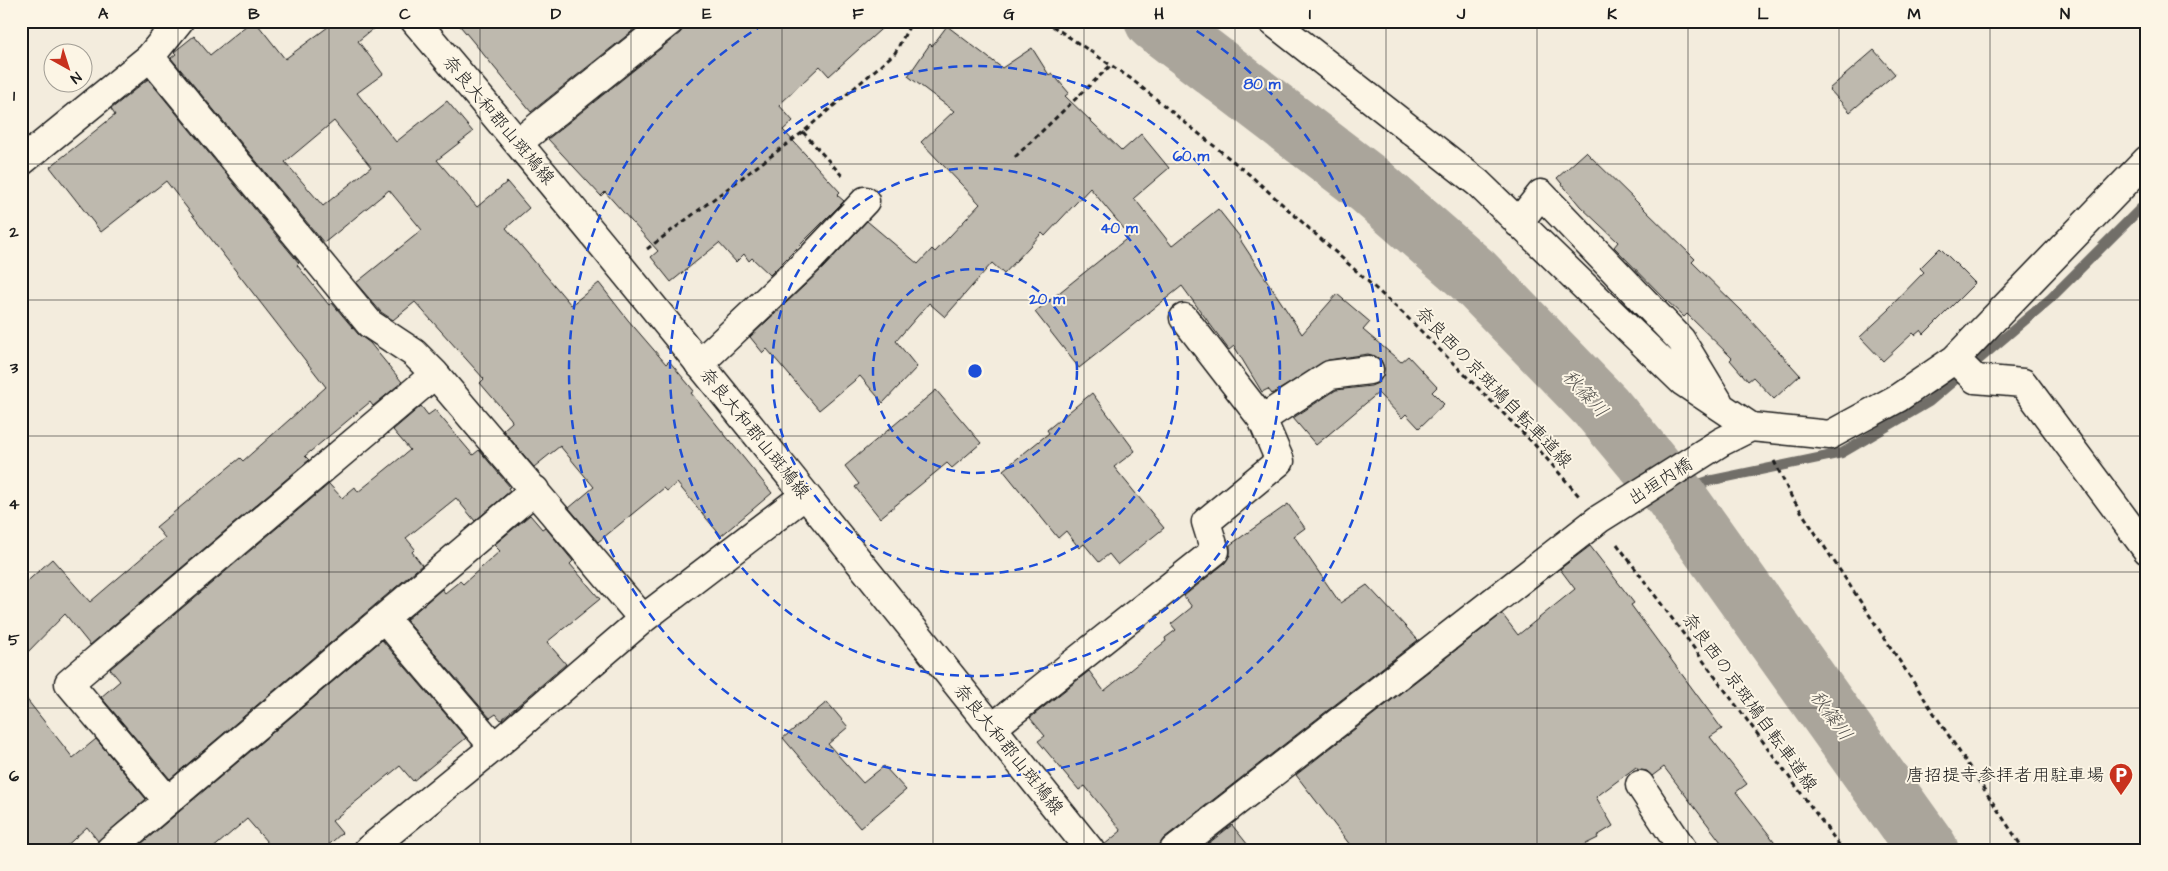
<svg xmlns="http://www.w3.org/2000/svg" width="2168" height="871" font-family="'Architects Daughter','Klee One',sans-serif">
<rect width="100%" height="100%" fill="#f3ecdd"/>
<filter id="ink" filterUnits="userSpaceOnUse"><feTurbulence type="fractalNoise" baseFrequency=".02" numOctaves="2"/><feDisplacementMap in="SourceGraphic" scale="10" xChannelSelector="R" yChannelSelector="G"/><feConvolveMatrix kernelMatrix="1 2 1 2 8 2 1 2 1" color-interpolation-filters="sRGB"/></filter>
<g filter="url(#ink)">
<g fill="none" stroke-linecap="round" stroke-linejoin="round">
<path stroke="#716e68" stroke-width="10" d="M 1673,493 L 1708,481 L 1842,453 L 1929,402 L 2051,298 L 2147,202"/>
<path stroke="#aaa59b" stroke-width="61" d="M 1155,21 L 1371,186 L 1473,275 L 1603,409 L 1673,493 L 1928,850"/>
</g>
<path fill="#beb9ae" stroke="#1c1c1c" fill-rule="evenodd" d="M 252,21 L 255,21 L 285,59 L 336,21 L 383,21 L 358,41 L 383,74 L 357,93 L 396,142 L 447,101 L 473,132 L 437,160 L 477,207 L 507,182 L 529,208 L 506,228 L 571,305 L 599,283 L 628,320 L 666,364 L 669,361 L 694,391 L 691,393 L 772,493 L 721,536 L 677,483 L 667,491 L 664,488 L 598,542 L 569,508 L 594,487 L 560,446 L 534,467 L 503,430 L 512,422 L 511,419 L 480,383 L 484,379 L 415,302 L 393,320 L 381,312 L 356,283 L 422,230 L 389,190 L 324,243 L 171,58 L 176,54 L 174,52 L 194,36 L 210,55 ZM 334,121 L 371,167 L 323,206 L 285,162 Z
M 456,21 L 645,21 L 531,112 Z
M 685,21 L 890,21 L 829,76 L 820,66 L 779,105 L 793,121 L 783,130 L 840,192 L 837,195 L 844,201 L 770,275 L 752,258 L 749,261 L 744,254 L 736,262 L 719,243 L 671,282 L 651,257 L 658,251 L 605,192 L 601,196 L 548,139 L 680,33 L 684,27 Z
M 947,26 L 1002,68 L 1032,48 L 1049,75 L 1052,73 L 1069,93 L 1065,96 L 1122,151 L 1141,134 L 1169,168 L 1134,198 L 1172,246 L 1218,209 L 1240,237 L 1239,238 L 1302,334 L 1337,294 L 1370,322 L 1363,330 L 1401,362 L 1408,356 L 1437,387 L 1432,392 L 1444,404 L 1419,428 L 1406,414 L 1402,418 L 1378,393 L 1316,445 L 1293,418 L 1336,390 L 1371,386 L 1378,383 L 1383,376 L 1384,368 L 1381,360 L 1375,356 L 1368,354 L 1328,360 L 1272,394 L 1268,389 L 1262,392 L 1234,346 L 1229,350 L 1182,286 L 1079,368 L 1035,312 L 1130,236 L 1090,188 L 1045,236 L 1042,233 L 1004,274 L 992,263 L 945,317 L 929,303 L 896,341 L 917,367 L 883,403 L 860,376 L 819,410 L 767,349 L 763,353 L 750,337 L 823,268 L 867,221 L 918,264 L 932,249 L 935,252 L 980,204 L 921,142 L 954,111 L 908,76 L 930,44 L 932,46 Z
M 1874,50 L 1895,74 L 1850,112 L 1829,89 Z
M 148,79 L 299,263 L 297,265 L 329,305 L 332,303 L 358,334 L 370,343 L 402,382 L 373,406 L 370,402 L 305,456 L 309,460 L 90,645 L 65,614 L 21,659 L 21,587 L 52,559 L 90,602 L 165,538 L 156,527 L 240,458 L 243,461 L 326,387 L 166,181 L 101,232 L 50,167 L 115,115 L 111,109 Z
M 1586,152 L 1695,259 L 1692,262 L 1741,310 L 1800,375 L 1774,399 L 1753,377 L 1748,381 L 1730,360 L 1732,358 L 1687,314 L 1684,317 L 1666,300 L 1614,247 L 1618,242 L 1580,206 L 1557,178 Z
M 1940,248 L 1975,283 L 1924,334 L 1921,330 L 1915,335 L 1913,333 L 1883,361 L 1860,337 L 1889,310 L 1888,309 L 1924,272 L 1920,268 Z
M 936,390 L 981,443 L 952,468 L 947,463 L 880,518 L 855,487 L 859,484 L 845,466 Z
M 1092,393 L 1135,451 L 1114,467 L 1164,528 L 1118,565 L 1109,554 L 1099,562 L 1084,544 L 1079,548 L 1066,531 L 1058,538 L 1003,470 L 1049,433 L 1047,430 Z
M 421,406 L 428,415 L 435,410 L 473,455 L 479,450 L 510,487 L 508,488 L 510,491 L 475,521 L 456,498 L 406,538 L 415,549 L 412,552 L 422,565 L 170,779 L 101,697 L 120,681 L 110,669 L 329,484 L 342,498 L 355,487 L 358,492 L 410,450 L 393,430 Z
M 1288,504 L 1305,528 L 1294,536 L 1340,603 L 1367,585 L 1418,640 L 1164,838 L 1160,844 L 1159,850 L 1105,850 L 1104,845 L 1121,831 L 1085,786 L 1079,790 L 1038,741 L 1045,736 L 1030,718 L 1089,671 L 1104,691 L 1166,641 L 1165,638 L 1176,630 L 1171,624 L 1192,607 L 1184,596 L 1225,563 L 1230,555 L 1230,545 Z
M 530,515 L 542,529 L 545,527 L 573,561 L 570,564 L 600,599 L 547,642 L 566,664 L 501,720 L 496,714 L 490,718 L 406,620 L 442,589 L 445,593 L 460,581 L 463,584 L 500,551 L 494,545 Z
M 1590,546 L 1634,603 L 1631,605 L 1722,729 L 1710,737 L 1747,784 L 1736,792 L 1781,850 L 1727,850 L 1664,767 L 1652,776 L 1647,771 L 1638,770 L 1636,767 L 1596,797 L 1613,826 L 1597,836 L 1598,838 L 1574,850 L 1354,850 L 1296,775 L 1502,614 L 1518,635 L 1575,589 L 1560,569 Z
M 382,640 L 466,738 L 413,781 L 400,766 L 332,821 L 342,833 L 323,850 L 274,850 L 247,819 L 211,850 L 134,850 Z
M 21,692 L 73,758 L 96,739 L 146,799 L 98,841 L 87,827 L 62,850 L 21,850 Z
M 827,702 L 848,727 L 828,744 L 863,783 L 884,766 L 906,790 L 860,828 L 783,738 Z
M 1232,825 L 1252,850 L 1200,850 Z"/>
<g fill="none" stroke-linecap="round" stroke-linejoin="round">
<defs>
<path id="minor" d="M 1272,21 L 1478,183 L 1682,381 L 1751,427 L 1830,435 L 1898,398 L 1955,359 L 2147,160
M 150,57 L 370,324 L 414,353 L 435,374 L 643,619
M 519,142 L 670,21
M 21,162 L 150,57 L 179,21
M 1518,223 L 1541,194 L 1681,340 L 1718,401
M 1955,359 L 1975,379 L 2023,383 L 2147,550
M 699,364 L 812,257 L 865,201
M 1262,419 L 1330,375 L 1369,370
M 384,618 L 494,747
M 992,728 L 1215,551 L 1206,522 L 1280,461 L 1262,419 L 1184,318
M 1640,785 L 1683,850
M 168,801 L 69,683 L 435,374
M 110,850 L 535,490
M 368,850 L 494,747 L 643,619 L 805,495
M 1174,850 L 1599,519 L 1721,442 L 1751,427"/>
<path id="major" d="M 415,21 C 646,292 867,572 1090,850"/>
</defs>
<use href="#minor" stroke="#1c1c1c" stroke-width="31"/>
<use href="#major" stroke="#1c1c1c" stroke-width="31"/>
<path stroke="#1c1c1c" stroke-width="3" stroke-dasharray="5 4" stroke-linecap="butt" d="M 1045,21 L 1130,78 L 1250,175 L 1405,315 L 1534,444 L 1579,496
M 803,132 L 844,178
M 1015,157 L 1111,65
M 647,249 L 803,132 L 895,53 L 912,21
M 1774,461 L 1791,496 L 2024,850
M 1617,544 L 1843,850"/>
<use href="#minor" stroke="#fcf5e5" stroke-width="28"/>
<use href="#major" stroke="#fcf5e5" stroke-width="28"/>
</g>
</g>
<path fill="none" stroke="#1c1c1c" stroke-width="1" stroke-opacity="0.55" d="M 178,21 L 178,850M 329,21 L 329,850M 480,21 L 480,850M 631,21 L 631,850M 782,21 L 782,850M 933,21 L 933,850M 1084,21 L 1084,850M 1235,21 L 1235,850M 1386,21 L 1386,850M 1537,21 L 1537,850M 1688,21 L 1688,850M 1839,21 L 1839,850M 1990,21 L 1990,850M 21,164 L 2147,164M 21,300 L 2147,300M 21,436 L 2147,436M 21,572 L 2147,572M 21,708 L 2147,708"/>
<g fill="none" stroke="#1d4ed8" stroke-width="2.5" stroke-dasharray="9 6">
<circle cx="975" cy="371" r="102"/>
<circle cx="975" cy="371" r="203"/>
<circle cx="975" cy="371" r="305"/>
<path d="M1184 23A406 406 0 1 1 766 23"/>
</g>
<defs>
<symbol id="parking-pin" viewBox="-11 -11 22 30"><path d="M0 17L-7.5 6A9.5 9.5 0 1 1 7.5 6Z" fill="#c8321e" stroke="#fcf5e5"/><path d="M-3.5-5.5H1a3.5 3.5 0 0 1 0 7H-1V5.5H-3.5ZM-1-3.4V-.6H.8a1.4 1.4 0 0 0 0-2.8Z" fill="#fff"/></symbol>
</defs>
<g fill-rule="evenodd">
<use href="#parking-pin" x="2107" y="761" width="28" height="38"/>
</g>
<g text-anchor="middle" stroke-width="4" stroke-linejoin="round" paint-order="stroke">
<g font-size="18" fill="#1c1c1c" stroke="#fcf5e5">
<text transform="translate(499 120) rotate(50)" y="6">奈良大和郡山斑鳩線</text>
<text transform="translate(1494 387) rotate(46)" y="6">奈良西の京斑鳩自転車道線</text>
<text transform="translate(755 433) rotate(51)" y="6">奈良大和郡山斑鳩線</text>
<text transform="translate(1660 481) rotate(-32)" y="6">出垣内橋</text>
<text transform="translate(1750 702) rotate(54)" y="6">奈良西の京斑鳩自転車道線</text>
<text transform="translate(1009 749) rotate(51)" y="6">奈良大和郡山斑鳩線</text>
</g>
<g font-size="18" fill="#1c1c1c" stroke="#fcf5e5" text-anchor="end">
<text x="2104" y="781">唐招提寺参拝者用駐車場</text>
</g>
<g font-size="19" font-style="italic" fill="#55534f" stroke="#fcf5e5">
<text transform="translate(1586 393) rotate(47)" y="7">秋篠川</text>
<text transform="translate(1832 715) rotate(54)" y="7">秋篠川</text>
</g>
</g>
<circle cx="975" cy="371" r="8" fill="#1d4ed8" stroke="#fcf5e5" stroke-width="2.5"/>
<g font-size="15" text-anchor="middle" font-weight="bold" fill="#1d4ed8" stroke="#fcf5e5" stroke-width="4" stroke-linejoin="round" paint-order="stroke">
<text x="1262" y="89">80 m</text>
<text x="1191" y="161">60 m</text>
<text x="1119" y="233">40 m</text>
<text x="1047" y="304">20 m</text>
</g>
<rect width="2168" height="871" fill="none" stroke="#fcf5e5" stroke-width="55"/>
<g transform="translate(68 68) rotate(141)"><circle r="24" fill="#fcf5e5" stroke="#a29e95"/>
<path d="M0-4L9 19L0 12L-9 19Z" fill="#c8321e"/>
<text y="-8" font-size="14" font-weight="bold" text-anchor="middle" fill="#1c1c1c">N</text>
</g>
<rect x="28" y="28" width="2112" height="816" fill="none" stroke="#1c1c1c" stroke-width="2"/>
<g font-size="16" text-anchor="middle" font-weight="bold" fill="#1c1c1c">
<text x="103" y="19">A</text>
<text x="254" y="19">B</text>
<text x="405" y="19">C</text>
<text x="556" y="19">D</text>
<text x="707" y="19">E</text>
<text x="858" y="19">F</text>
<text x="1009" y="19">G</text>
<text x="1159" y="19">H</text>
<text x="1310" y="19">I</text>
<text x="1461" y="19">J</text>
<text x="1612" y="19">K</text>
<text x="1763" y="19">L</text>
<text x="1914" y="19">M</text>
<text x="2065" y="19">N</text>
<text x="14" y="101">1</text>
<text x="14" y="237">2</text>
<text x="14" y="373">3</text>
<text x="14" y="509">4</text>
<text x="14" y="645">5</text>
<text x="14" y="781">6</text>
</g>
</svg>
